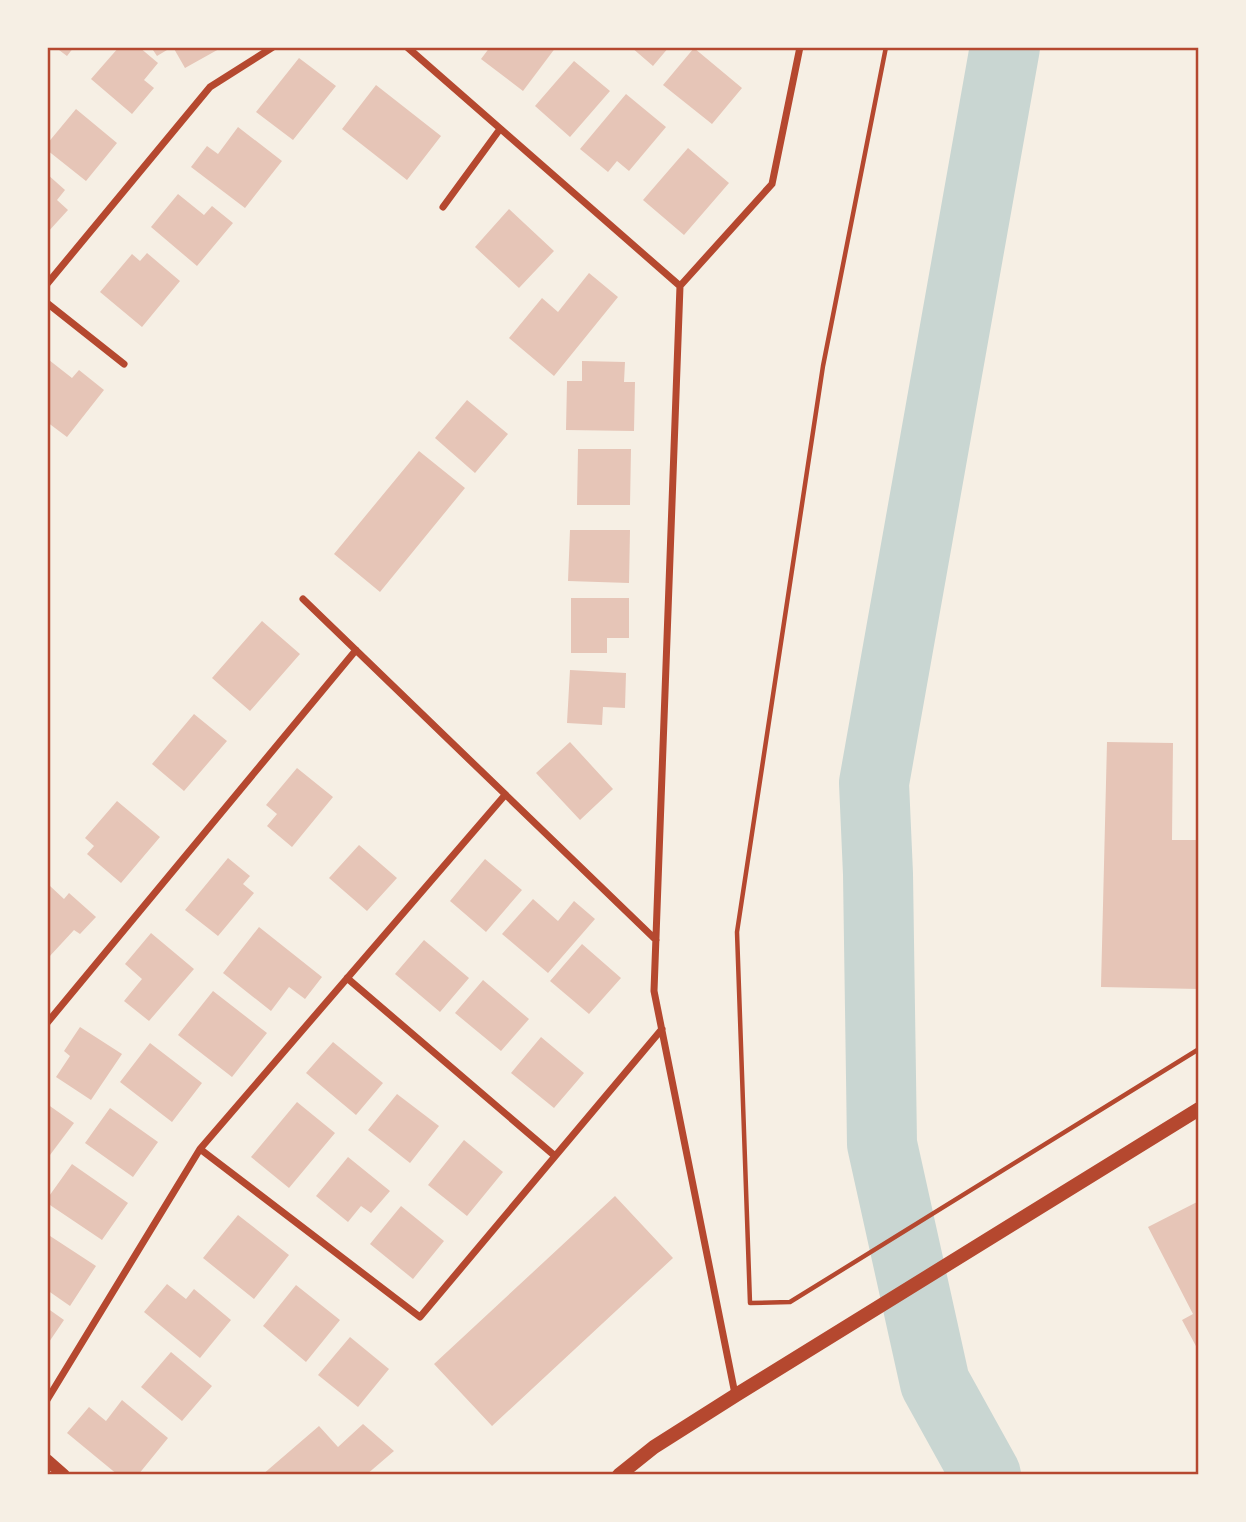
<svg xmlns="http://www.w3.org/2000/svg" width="1246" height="1522" font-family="'Playfair Display',serif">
<rect width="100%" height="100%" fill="#f6efe4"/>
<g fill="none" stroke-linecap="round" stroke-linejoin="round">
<path stroke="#c9d6d2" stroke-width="70" d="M 986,1475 L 935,1383 L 882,1144 L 878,874 L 874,783 L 1005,47"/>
</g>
<path fill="#e6c5b7" d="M 55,47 L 74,47 L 67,56 Z
M 119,47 L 139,47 L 158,63 L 144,80 L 154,88 L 132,114 L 91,79 Z
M 151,47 L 172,47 L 157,56 Z
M 173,47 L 217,47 L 219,49 L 185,68 Z
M 490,47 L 556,47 L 523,91 L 481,59 Z
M 631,47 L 669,47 L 653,66 Z
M 694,48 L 742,88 L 712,124 L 663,85 Z
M 299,58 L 336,86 L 293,140 L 256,112 Z
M 574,61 L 610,91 L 570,137 L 535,106 Z
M 376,85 L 441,136 L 407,180 L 342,129 Z
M 626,94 L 666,127 L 629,171 L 617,161 L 608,172 L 580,149 Z
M 76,109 L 117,143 L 86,181 L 47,150 L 47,144 Z
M 238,127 L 282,161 L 245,208 L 191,167 L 207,146 L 218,154 Z
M 688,148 L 729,183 L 684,235 L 643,200 Z
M 47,174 L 65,190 L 57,200 L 68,210 L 47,233 Z
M 178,194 L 204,215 L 212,206 L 233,223 L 197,266 L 151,227 Z
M 509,209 L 554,251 L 519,288 L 475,247 Z
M 147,253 L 180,281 L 142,327 L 100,292 L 132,254 L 140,261 Z
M 589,273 L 618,297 L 554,376 L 509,338 L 542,298 L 558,312 Z
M 49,360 L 72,378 L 79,370 L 104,390 L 67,437 L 47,422 L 47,362 Z
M 582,361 L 625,362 L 624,382 L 635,382 L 634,431 L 566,430 L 567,381 L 582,381 Z
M 467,400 L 508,434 L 475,473 L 435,438 Z
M 578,449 L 631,449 L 630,505 L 577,505 Z
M 419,451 L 465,488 L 380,592 L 334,554 Z
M 570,530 L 630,530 L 629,583 L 568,581 Z
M 571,598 L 629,598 L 629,638 L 607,638 L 607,653 L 571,653 Z
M 262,621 L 300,654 L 250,711 L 212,678 Z
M 570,670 L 626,673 L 625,708 L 603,707 L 602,725 L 567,723 Z
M 194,714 L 227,741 L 184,791 L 152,764 Z
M 570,742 L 613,789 L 580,820 L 536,773 Z
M 1107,742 L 1173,743 L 1172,840 L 1199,840 L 1199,989 L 1101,987 Z
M 297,768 L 333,797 L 292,847 L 267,826 L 277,814 L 266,805 Z
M 117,801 L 160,837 L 121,883 L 87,854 L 94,846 L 85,838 Z
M 359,845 L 397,878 L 367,911 L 329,878 Z
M 228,858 L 250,876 L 243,884 L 254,893 L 218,936 L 185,910 Z
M 485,859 L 522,890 L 486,932 L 450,901 Z
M 50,886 L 64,899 L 69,893 L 96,917 L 80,934 L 74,930 L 49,957 L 47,955 L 47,889 Z
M 533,899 L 558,921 L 574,901 L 595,919 L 548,973 L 502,934 Z
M 259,927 L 322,977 L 305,999 L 289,987 L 271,1011 L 223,973 Z
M 151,933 L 194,969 L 149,1021 L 124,1001 L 142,979 L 125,964 Z
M 424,940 L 469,978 L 440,1012 L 395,974 Z
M 582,944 L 621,978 L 589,1014 L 550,981 Z
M 483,980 L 529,1019 L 501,1051 L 455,1013 Z
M 213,991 L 267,1033 L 232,1077 L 178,1035 Z
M 80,1027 L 122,1054 L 91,1100 L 56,1077 L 70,1056 L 64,1051 Z
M 541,1037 L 584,1073 L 554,1108 L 511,1073 Z
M 333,1042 L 383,1083 L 356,1115 L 306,1073 Z
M 150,1043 L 202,1083 L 172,1122 L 120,1082 Z
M 397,1094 L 439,1126 L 410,1163 L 368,1130 Z
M 297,1102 L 335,1133 L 289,1188 L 251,1157 Z
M 47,1104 L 74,1123 L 47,1159 Z
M 110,1108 L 158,1142 L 133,1177 L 85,1143 Z
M 464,1140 L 503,1172 L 467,1216 L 428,1185 Z
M 348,1157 L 390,1191 L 371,1213 L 361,1206 L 348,1222 L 316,1196 Z
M 72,1164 L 128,1203 L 102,1240 L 47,1203 L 47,1199 Z
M 615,1196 L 673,1258 L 492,1426 L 434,1364 Z
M 1199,1201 L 1199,1347 L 1197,1348 L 1182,1320 L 1193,1314 L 1148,1227 Z
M 401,1206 L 444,1241 L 413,1279 L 370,1244 Z
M 238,1215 L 289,1255 L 254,1299 L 203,1258 Z
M 47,1234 L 96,1266 L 70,1306 L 47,1290 Z
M 167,1284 L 186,1299 L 194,1289 L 231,1320 L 200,1358 L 144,1312 Z
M 296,1285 L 340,1320 L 306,1362 L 263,1326 Z
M 47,1308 L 64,1320 L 47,1345 Z
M 350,1337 L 389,1369 L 358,1407 L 318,1375 Z
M 171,1352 L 212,1386 L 182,1421 L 141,1387 Z
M 122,1400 L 168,1438 L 138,1475 L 118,1475 L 67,1433 L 89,1407 L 106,1421 Z
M 363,1424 L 394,1451 L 366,1475 L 262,1475 L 319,1426 L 338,1447 Z"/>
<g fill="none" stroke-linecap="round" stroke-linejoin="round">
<path stroke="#b5482f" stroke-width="4.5" d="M 886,47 L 823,366 L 737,932 L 750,1303 L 790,1302 L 1199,1049"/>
<path stroke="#b5482f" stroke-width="7" d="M 407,47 L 680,286 L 654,991 L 735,1394
M 443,207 L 500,129
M 47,284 L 210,87 L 273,47
M 680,286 L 772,184 L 800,47
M 47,303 L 124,364
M 303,599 L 656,940
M 347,978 L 555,1156
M 47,1023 L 356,650
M 200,1149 L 420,1317 L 662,1029
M 47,1400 L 200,1149 L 505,795"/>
<path stroke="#b5482f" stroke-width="12" d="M 47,1460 L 64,1475"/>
<path stroke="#b5482f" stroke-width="14" d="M 619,1475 L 654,1447 L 736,1395 L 1199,1109"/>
</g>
<rect width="1246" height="1522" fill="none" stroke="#f6efe4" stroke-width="98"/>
<rect x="49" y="49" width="1148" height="1424" fill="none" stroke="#b5482f" stroke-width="2.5"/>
</svg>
